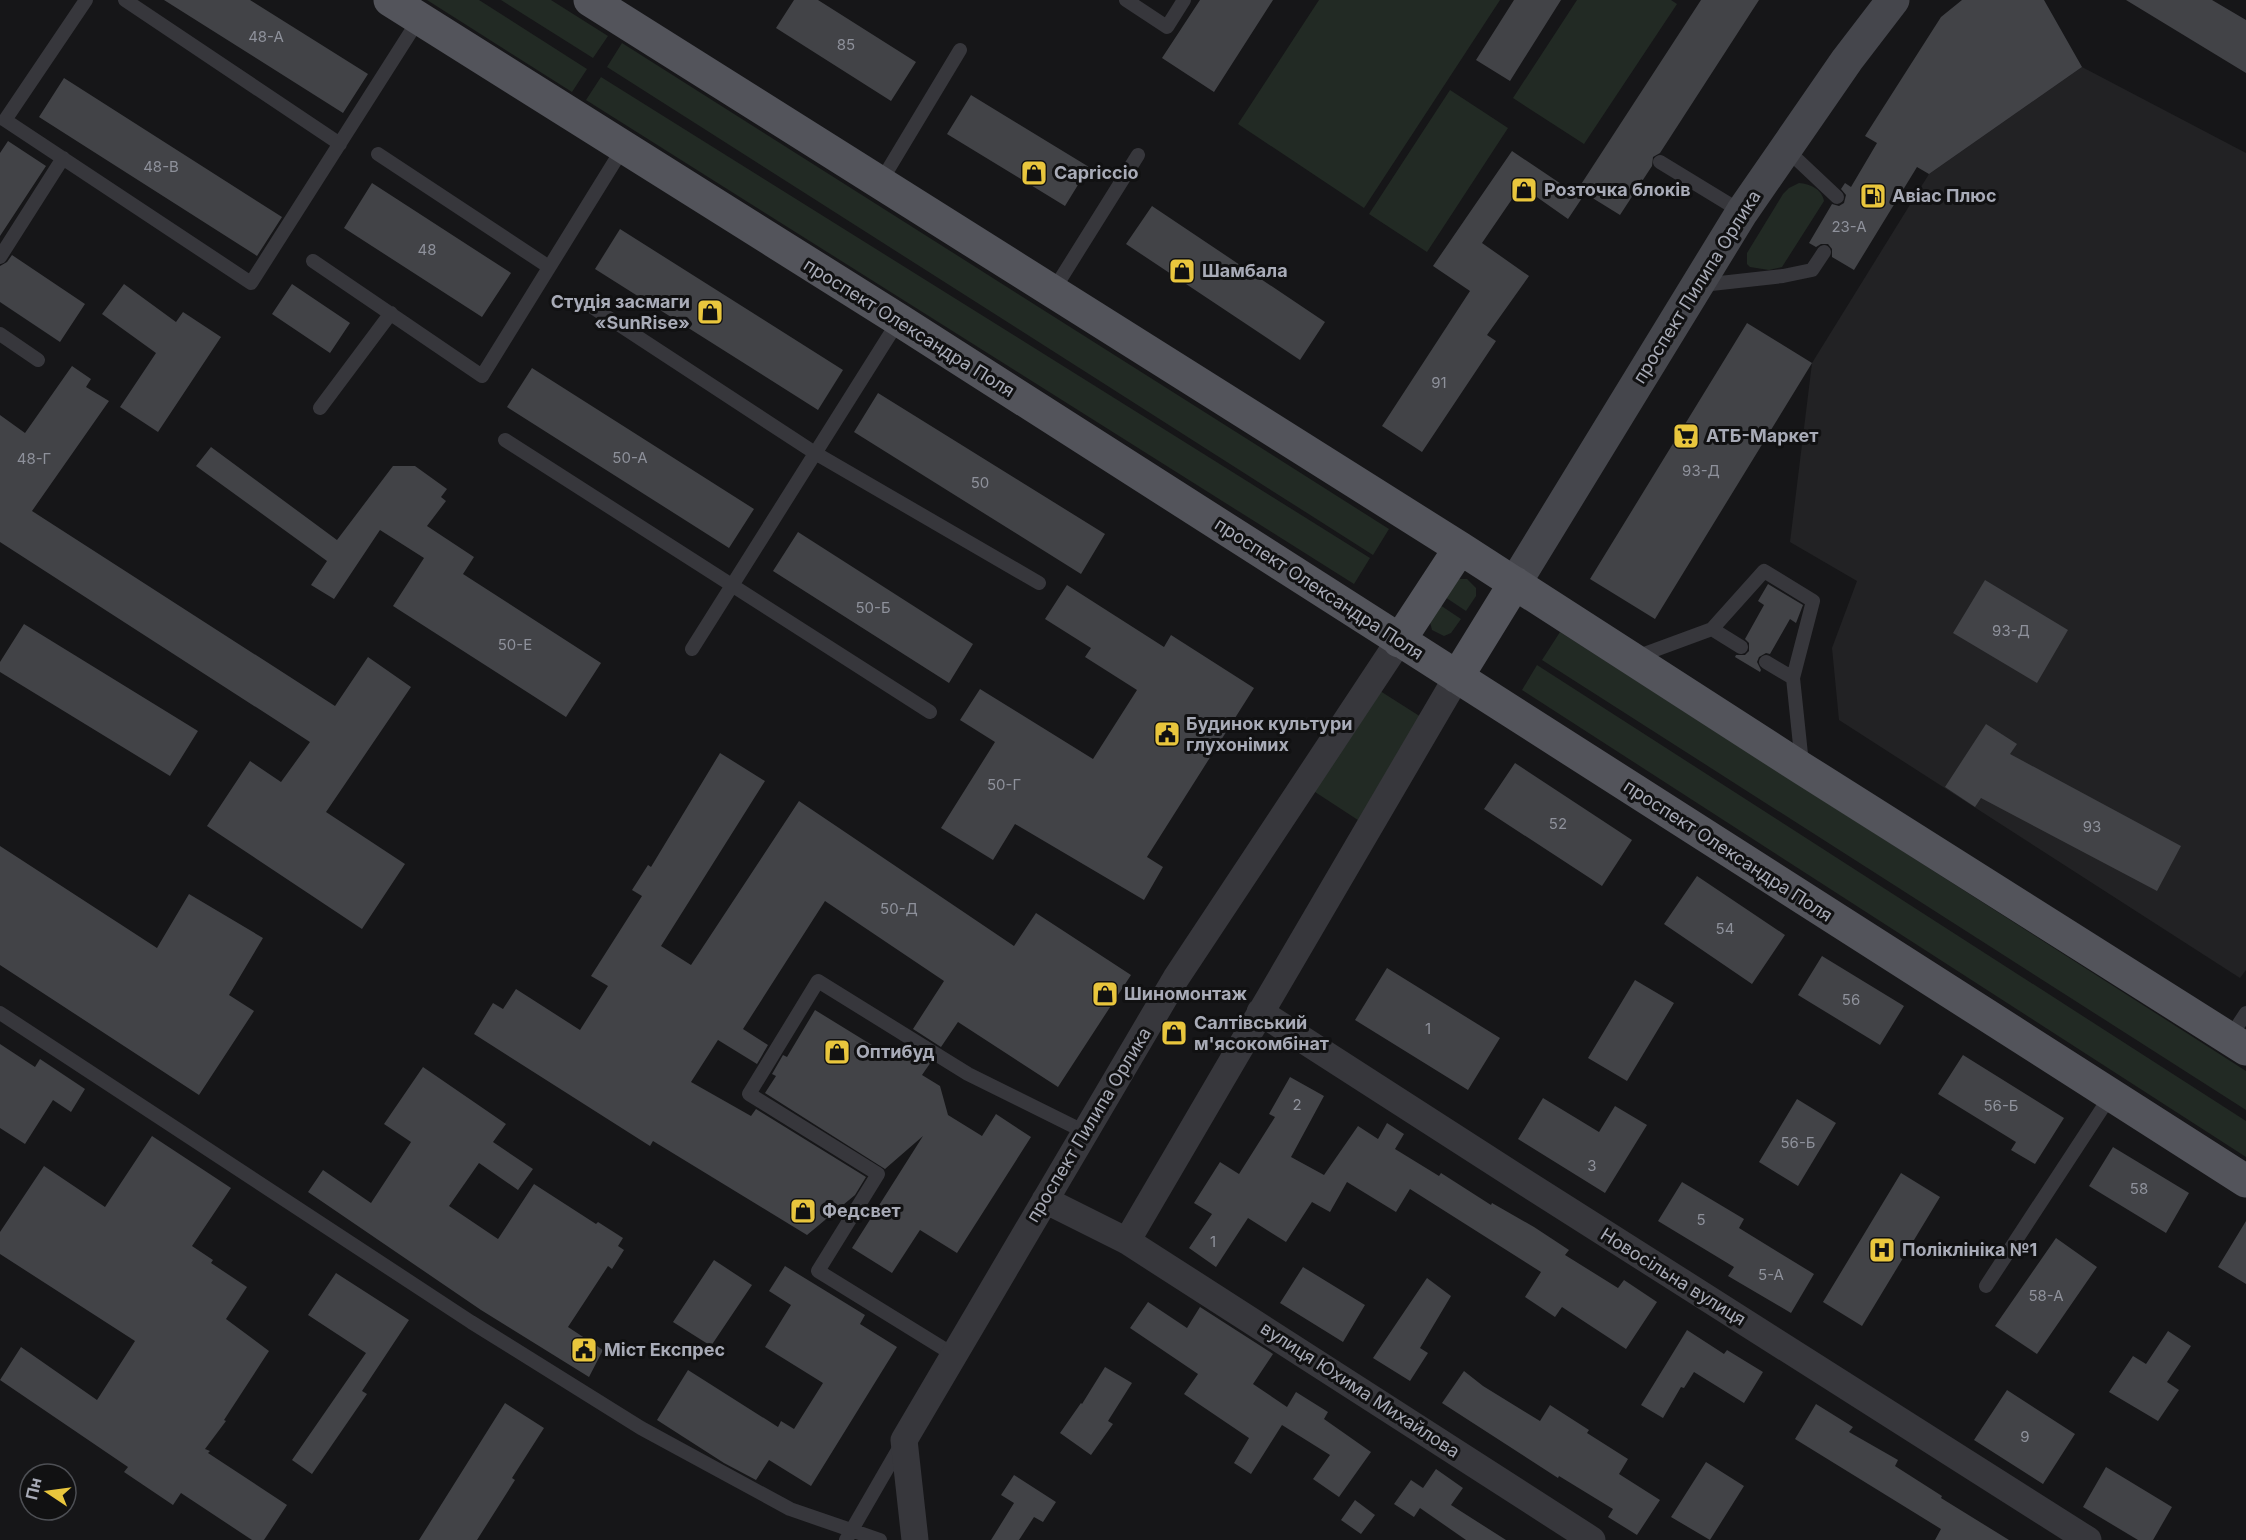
<svg xmlns="http://www.w3.org/2000/svg" width="2246" height="1540" font-family="Inter,sans-serif">
<rect width="100%" height="100%" fill="#161618"/>
<path fill="#222224" d="M 2082,67 L 2246,153 L 2246,970 L 2240,978 L 1839,720 L 1832,648 L 1857,581 L 1790,542 L 1812,363 L 1929,174 Z"/>
<path fill="#222a24" d="M 427,0 L 479,0 L 587,69 L 572,92 Z
M 501,0 L 551,0 L 608,36 L 593,58 Z
M 1319,0 L 1500,0 L 1364,208 L 1238,124 Z
M 1577,0 L 1671,0 L 1677,4 L 1584,144 L 1513,98 Z
M 622,43 L 1389,529 L 1373,555 L 607,67 Z
M 601,77 L 1370,558 L 1354,584 L 586,100 Z
M 1450,90 L 1508,128 L 1427,252 L 1369,214 Z
M 1799,183 C 1810,184 1822,189 1824,201 L 1782,267 L 1769,270 L 1750,267 L 1747,264 L 1747,253 L 1783,194 L 1789,188 Z
M 1459,579 L 1467,579 L 1476,588 L 1476,596 L 1466,611 L 1445,597 Z
M 1440,605 L 1461,619 L 1451,633 L 1444,636 L 1432,630 L 1430,622 Z
M 1560,632 L 2246,1071 L 2246,1110 L 1542,660 Z
M 1537,665 L 2246,1121 L 2246,1157 L 1522,690 Z
M 1377,689 L 1421,717 L 1361,822 L 1312,790 Z"/>
<path fill="#424347" d="M 164,0 L 250,0 L 368,74 L 343,113 Z
M 794,0 L 818,0 L 916,62 L 891,101 L 776,28 Z
M 1200,0 L 1273,0 L 1214,92 L 1162,58 Z
M 1514,0 L 1561,0 L 1510,81 L 1476,60 Z
M 1701,0 L 1759,0 L 1660,153 L 1653,157 L 1652,166 L 1620,215 L 1578,189 Z
M 1962,0 L 2044,0 L 2082,67 L 1929,174 L 1917,167 L 1854,270 L 1832,257 L 1832,249 L 1828,244 L 1821,244 L 1816,247 L 1809,243 L 1832,204 L 1839,206 L 1844,203 L 1846,195 L 1841,189 L 1845,183 L 1851,187 L 1877,143 L 1865,136 L 1941,17 Z
M 2126,0 L 2212,0 L 2246,20 L 2246,73 Z
M 64,78 L 282,217 L 257,256 L 39,117 Z
M 971,95 L 1089,167 L 1065,206 L 947,134 Z
M 8,141 L 46,166 L 0,236 L 0,153 Z
M 1512,151 L 1582,198 L 1568,219 L 1521,186 L 1482,243 L 1529,276 L 1487,335 L 1496,341 L 1422,452 L 1382,426 L 1470,291 L 1433,266 Z
M 372,183 L 511,273 L 482,317 L 344,228 Z
M 1152,206 L 1325,322 L 1300,360 L 1126,244 Z
M 620,229 L 843,370 L 818,410 L 595,269 Z
M 12,255 L 85,304 L 60,342 L 0,302 L 0,266 L 7,262 Z
M 124,284 L 176,322 L 183,312 L 221,337 L 158,432 L 120,407 L 156,353 L 102,314 Z
M 292,284 L 350,323 L 330,353 L 272,314 Z
M 1747,323 L 1812,363 L 1655,619 L 1590,579 Z
M 72,366 L 91,379 L 86,387 L 109,401 L 32,511 L 335,706 L 368,657 L 411,687 L 326,812 L 405,864 L 362,929 L 207,826 L 250,761 L 281,782 L 310,742 L 0,542 L 0,415 L 25,433 Z
M 532,368 L 754,509 L 729,548 L 507,407 Z
M 878,393 L 1105,534 L 1081,574 L 854,432 Z
M 211,447 L 337,540 L 393,466 L 415,466 L 447,489 L 441,497 L 446,501 L 427,526 L 474,557 L 463,574 L 601,663 L 566,717 L 393,606 L 424,558 L 380,530 L 334,599 L 311,585 L 327,561 L 196,466 Z
M 798,532 L 973,644 L 949,683 L 773,571 Z
M 1985,580 L 2068,630 L 2037,683 L 1953,633 Z
M 1768,584 L 1803,605 L 1796,623 L 1790,619 L 1770,654 L 1766,653 L 1759,657 L 1757,662 L 1761,670 L 1760,672 L 1735,657 L 1736,655 L 1745,655 L 1749,651 L 1749,643 L 1745,639 L 1764,605 L 1758,601 Z
M 1067,585 L 1164,647 L 1171,635 L 1254,688 L 1147,857 L 1163,867 L 1144,900 L 1015,824 L 993,860 L 941,828 L 995,742 L 960,720 L 980,689 L 1093,759 L 1137,690 L 1085,657 L 1091,648 L 1045,619 Z
M 24,624 L 198,731 L 170,776 L 0,672 L 0,662 Z
M 1986,724 L 2017,744 L 2010,754 L 2181,846 L 2157,891 L 1981,798 L 1975,807 L 1945,787 Z
M 720,753 L 765,781 L 661,946 L 691,965 L 799,801 L 1014,946 L 1036,913 L 1131,975 L 1058,1087 L 958,1022 L 941,1047 L 913,1029 L 944,981 L 825,901 L 743,1029 L 768,1045 L 757,1064 L 718,1040 L 691,1082 L 751,1116 L 756,1109 L 866,1177 L 855,1195 L 807,1235 L 653,1141 L 650,1146 L 474,1034 L 493,1003 L 503,1009 L 516,989 L 580,1030 L 608,986 L 591,976 L 642,896 L 632,890 L 648,865 L 651,867 Z
M 1515,763 L 1632,840 L 1602,886 L 1484,809 Z
M 0,846 L 157,948 L 189,894 L 263,938 L 229,995 L 254,1011 L 199,1095 L 0,965 Z
M 1697,876 L 1785,935 L 1752,984 L 1664,924 Z
M 1822,956 L 1904,1006 L 1880,1045 L 1798,995 Z
M 1387,968 L 1500,1038 L 1468,1090 L 1355,1020 Z
M 1635,980 L 1674,1003 L 1627,1081 L 1588,1058 Z
M 815,1010 L 893,1058 L 903,1044 L 931,1062 L 922,1075 L 940,1086 L 948,1115 L 982,1136 L 996,1114 L 1031,1137 L 957,1253 L 920,1230 L 892,1273 L 852,1248 L 923,1136 L 885,1169 L 765,1093 L 776,1076 L 772,1074 L 783,1055 L 787,1057 Z
M 0,1044 L 35,1067 L 40,1059 L 85,1089 L 71,1112 L 53,1100 L 25,1144 L 0,1128 Z
M 1963,1055 L 2064,1118 L 2035,1164 L 2011,1150 L 2016,1142 L 1938,1094 Z
M 423,1067 L 506,1124 L 493,1142 L 533,1169 L 518,1190 L 479,1163 L 449,1206 L 498,1239 L 534,1184 L 596,1224 L 598,1222 L 623,1238 L 618,1246 L 624,1250 L 612,1269 L 608,1266 L 568,1327 L 603,1350 L 589,1377 L 481,1310 L 308,1192 L 323,1170 L 371,1203 L 411,1142 L 384,1124 Z
M 1290,1077 L 1324,1096 L 1291,1157 L 1324,1175 L 1358,1126 L 1378,1139 L 1387,1123 L 1404,1134 L 1395,1149 L 1439,1176 L 1441,1173 L 1491,1205 L 1492,1203 L 1534,1227 L 1569,1250 L 1565,1255 L 1618,1288 L 1624,1280 L 1657,1302 L 1626,1349 L 1562,1307 L 1555,1317 L 1525,1297 L 1541,1272 L 1410,1189 L 1396,1212 L 1347,1182 L 1330,1212 L 1312,1202 L 1286,1242 L 1248,1218 L 1216,1267 L 1189,1248 L 1212,1214 L 1194,1203 L 1220,1162 L 1239,1174 L 1275,1117 L 1269,1114 Z
M 1543,1098 L 1599,1132 L 1615,1106 L 1647,1125 L 1605,1193 L 1518,1139 Z
M 1797,1099 L 1836,1123 L 1798,1186 L 1759,1162 Z
M 152,1136 L 231,1188 L 192,1246 L 213,1260 L 211,1263 L 247,1287 L 226,1319 L 269,1351 L 224,1420 L 226,1421 L 205,1449 L 210,1451 L 208,1453 L 287,1505 L 264,1540 L 252,1540 L 181,1493 L 173,1505 L 124,1472 L 128,1467 L 0,1380 L 21,1347 L 97,1400 L 135,1341 L 0,1254 L 0,1232 L 44,1166 L 105,1207 Z
M 2113,1147 L 2189,1193 L 2166,1233 L 2089,1186 Z
M 1901,1173 L 1940,1197 L 1862,1326 L 1823,1302 Z
M 1682,1182 L 1744,1219 L 1739,1228 L 1814,1274 L 1791,1313 L 1728,1276 L 1734,1267 L 1658,1221 Z
M 2246,1221 L 2246,1284 L 2218,1267 Z
M 2056,1238 L 2097,1267 L 2037,1354 L 1995,1326 Z
M 714,1260 L 752,1285 L 711,1346 L 673,1322 Z
M 785,1266 L 865,1315 L 860,1324 L 897,1347 L 811,1486 L 769,1460 L 756,1480 L 724,1463 L 657,1420 L 688,1370 L 778,1427 L 781,1421 L 794,1429 L 823,1383 L 765,1347 L 791,1305 L 769,1291 Z
M 1303,1267 L 1365,1305 L 1343,1342 L 1280,1303 Z
M 336,1273 L 409,1320 L 362,1391 L 367,1394 L 312,1474 L 292,1460 L 366,1353 L 308,1315 Z
M 1427,1278 L 1451,1296 L 1420,1348 L 1428,1353 L 1410,1381 L 1373,1358 Z
M 1148,1302 L 1187,1328 L 1200,1307 L 1273,1354 L 1253,1384 L 1287,1407 L 1296,1392 L 1328,1412 L 1324,1419 L 1371,1452 L 1339,1497 L 1313,1479 L 1330,1455 L 1282,1425 L 1251,1474 L 1234,1463 L 1249,1438 L 1184,1394 L 1198,1374 L 1130,1328 Z
M 1687,1330 L 1724,1354 L 1727,1350 L 1763,1372 L 1744,1403 L 1694,1372 L 1684,1388 L 1681,1387 L 1663,1418 L 1641,1405 Z
M 2168,1331 L 2191,1346 L 2167,1382 L 2179,1390 L 2158,1421 L 2109,1392 L 2133,1356 L 2146,1364 Z
M 1105,1367 L 1132,1383 L 1108,1421 L 1113,1424 L 1091,1455 L 1060,1433 L 1081,1403 L 1082,1404 Z
M 1464,1371 L 1483,1386 L 1540,1421 L 1550,1405 L 1589,1430 L 1587,1433 L 1628,1459 L 1619,1474 L 1660,1500 L 1637,1535 L 1608,1517 L 1613,1509 L 1559,1476 L 1558,1478 L 1442,1403 Z
M 2007,1390 L 2075,1434 L 2043,1484 L 1974,1440 Z
M 505,1403 L 544,1428 L 512,1478 L 515,1480 L 477,1540 L 419,1540 Z
M 1816,1404 L 1853,1427 L 1849,1432 L 1898,1460 L 1895,1466 L 1942,1496 L 1941,1498 L 2009,1540 L 1935,1540 L 1941,1529 L 1795,1439 Z
M 1706,1462 L 1744,1486 L 1710,1540 L 1671,1517 Z
M 2106,1467 L 2172,1507 L 2153,1540 L 2138,1540 L 2083,1507 Z
M 1436,1469 L 1463,1488 L 1451,1505 L 1506,1540 L 1466,1540 L 1420,1508 L 1414,1517 L 1394,1504 L 1411,1480 L 1423,1488 Z
M 1014,1475 L 1056,1502 L 1043,1522 L 1034,1517 L 1019,1540 L 991,1540 L 1014,1503 L 1001,1495 Z
M 1355,1500 L 1375,1515 L 1361,1534 L 1341,1520 Z"/>
<g fill="none" stroke-linecap="round" stroke-linejoin="round">
<path stroke="#37373c" stroke-width="14" d="M 86,0 L 5,120 L 251,283 L 419,19
M 125,0 L 340,144
M 1126,0 L 1167,27 L 1184,0
M 1786,149 L 1837,197
M 378,154 L 549,267
M 1660,162 L 1742,212
M 880,183 L 960,50
M 0,257 L 63,158
M 313,261 L 482,376 L 623,148
M 1702,285 L 1783,276 L 1812,270 L 1824,252
M 1053,291 L 1138,155
M 589,305 L 815,453 L 1039,583
M 0,334 L 38,360
M 320,408 L 391,313
M 505,440 L 930,712
M 1712,629 L 1764,571 L 1813,601 L 1793,678
M 692,649 L 899,320
M 1636,657 L 1712,629 L 1741,647
M 1766,662 L 1793,678 L 1802,764
M 0,1013 L 471,1322 L 641,1428 L 790,1509 L 880,1540
M 2229,1039 L 2246,1013
M 1986,1286 L 2111,1095
M 954,1355 L 818,1271 L 878,1174 L 749,1094 L 818,981 L 968,1074 L 1085,1132
M 846,1540 L 902,1443"/>
<path stroke="#37373c" stroke-width="27" d="M 1260,1012 L 1518,1178 L 2088,1540
M 1045,1200 L 1127,1241 L 1592,1540
M 1127,1241 L 1457,677
M 915,1540 L 904,1440 L 1176,978 L 1399,641"/>
<path stroke="#45464c" stroke-width="33" d="M 1515,583 L 1742,212 L 1847,60 L 1893,0"/>
<path stroke="#53545b" stroke-width="33" d="M 390,0 L 899,320 L 2246,1181
M 590,0 L 1460,548 L 1803,769 L 2246,1049
M 1399,641 L 1460,548
M 1457,677 L 1515,583"/>
</g>
<defs>
<symbol id="shop-square" viewBox="-11 -11 22 22"><rect x="-9" y="-9" width="18" height="18" rx="4" fill="#e9c63d" stroke="#111112"/><path d="M-5-2.5h2.3a2.7 3.5 0 0 1 5.4 0H5L5.5 6h-11ZM-1.5-2.5h3a1.5 2.3 0 0 0-3 0Z" fill="#111"/></symbol>
<symbol id="fuel-square" viewBox="-11 -11 22 22"><rect x="-9" y="-9" width="18" height="18" rx="4" fill="#e9c63d" stroke="#111112"/><path d="M-5.5-6h7V0h2V4h1.3V-2.5L3-4.5l.8-.8L6-3V5H2.5V1h-1V6h-7ZM-4.2-4.7v3.2H.2V-4.7Z" fill="#111"/></symbol>
<symbol id="supermarket-square" viewBox="-11 -11 22 22"><rect x="-9" y="-9" width="18" height="18" rx="4" fill="#e9c63d" stroke="#111112"/><path d="M-6-5.5h2.5l.6 2H6L4.5 2H-2.5L-4.4-4H-6ZM-1.5 3.2a1.3 1.3 0 1 0 .1 0ZM3 3.2a1.3 1.3 0 1 0 .1 0Z" fill="#111"/></symbol>
<symbol id="civic-square" viewBox="-11 -11 22 22"><rect x="-9" y="-9" width="18" height="18" rx="4" fill="#e9c63d" stroke="#111112"/><path d="M-.6-6.5H3V-4.5H.6V-3L4-1V1h2V6H-6V1h2V-1L-.6-3ZM-1.2 2.5V6h2.4V2.5Z" fill="#111"/></symbol>
<symbol id="hospital-square" viewBox="-11 -11 22 22"><rect x="-9" y="-9" width="18" height="18" rx="4" fill="#e9c63d" stroke="#111112"/><path d="M-5-5h3v3.5h4V-5h3V5h-3V1.5h-4V5h-3Z" fill="#111"/></symbol>
</defs>
<g fill-rule="evenodd">
<use href="#shop-square" x="1019" y="158" width="30" height="30"/>
<use href="#shop-square" x="1509" y="175" width="30" height="30"/>
<use href="#fuel-square" x="1858" y="181" width="30" height="30"/>
<use href="#shop-square" x="1167" y="256" width="30" height="30"/>
<use href="#shop-square" x="695" y="297" width="30" height="30"/>
<use href="#supermarket-square" x="1671" y="421" width="30" height="30"/>
<use href="#civic-square" x="1152" y="719" width="30" height="30"/>
<use href="#shop-square" x="1090" y="979" width="30" height="30"/>
<use href="#shop-square" x="1159" y="1018" width="30" height="30"/>
<use href="#shop-square" x="822" y="1037" width="30" height="30"/>
<use href="#shop-square" x="788" y="1196" width="30" height="30"/>
<use href="#hospital-square" x="1867" y="1235" width="30" height="30"/>
<use href="#civic-square" x="569" y="1335" width="30" height="30"/>
</g>
<g text-anchor="middle" stroke-width="6" stroke-linejoin="round" paint-order="stroke">
<g font-size="15" fill="#8e919b">
<text x="266" y="42">48-А</text>
<text x="846" y="50">85</text>
<text x="161" y="172">48-В</text>
<text x="1849" y="232">23-А</text>
<text x="427" y="255">48</text>
<text x="1439" y="388">91</text>
<text x="630" y="463">50-А</text>
<text x="34" y="464">48-Г</text>
<text x="1701" y="476">93-Д</text>
<text x="980" y="488">50</text>
<text x="873" y="613">50-Б</text>
<text x="2011" y="636">93-Д</text>
<text x="515" y="650">50-Е</text>
<text x="1004" y="790">50-Г</text>
<text x="1558" y="829">52</text>
<text x="2092" y="832">93</text>
<text x="899" y="914">50-Д</text>
<text x="1725" y="934">54</text>
<text x="1851" y="1005">56</text>
<text x="1428" y="1034">1</text>
<text x="1297" y="1110">2</text>
<text x="2001" y="1111">56-Б</text>
<text x="1798" y="1148">56-Б</text>
<text x="1592" y="1171">3</text>
<text x="2139" y="1194">58</text>
<text x="1701" y="1225">5</text>
<text x="1213" y="1247">1</text>
<text x="1771" y="1280">5-А</text>
<text x="2046" y="1301">58-А</text>
<text x="2025" y="1442">9</text>
</g>
<g font-size="18" font-weight="bold" fill="#a8abb7" stroke="#111112" text-anchor="start">
<text x="1054" y="179">Capriccio</text>
<text x="1544" y="196">Розточка блоків</text>
<text x="1892" y="202">Авіас Плюс</text>
<text x="1202" y="277">Шамбала</text>
<text x="690" y="308" text-anchor="end">Студія засмаги<tspan x="690" dy="21">«SunRise»</tspan></text>
<text x="1706" y="442">АТБ-Маркет</text>
<text x="1186" y="730">Будинок культури<tspan x="1186" dy="21">глухонімих</tspan></text>
<text x="1124" y="1000">Шиномонтаж</text>
<text x="1194" y="1029">Салтівський<tspan x="1194" dy="21">м'ясокомбінат</tspan></text>
<text x="856" y="1058">Оптибуд</text>
<text x="822" y="1217">Федсвет</text>
<text x="1902" y="1256">Поліклініка №1</text>
<text x="604" y="1356">Міст Експрес</text>
</g>
<g font-size="18" fill="#a8abb7" stroke="#111112">
<text transform="translate(1697 287) rotate(-58)" y="6">проспект Пилипа Орлика</text>
<text transform="translate(909 328) rotate(32)" y="6">проспект Олександра Поля</text>
<text transform="translate(1319 589) rotate(33)" y="6">проспект Олександра Поля</text>
<text transform="translate(1728 851) rotate(33)" y="6">проспект Олександра Поля</text>
<text transform="translate(1089 1125) rotate(-59)" y="6">проспект Пилипа Орлика</text>
<text transform="translate(1673 1277) rotate(32)" y="6">Новосільна вулиця</text>
<text transform="translate(1360 1390) rotate(33)" y="6">вулиця Юхима Михайлова</text>
</g>
</g>
<g transform="translate(48 1492) rotate(283)"><circle r="28" fill="#111112" stroke="#4d4f54" stroke-width="1.5"/>
<path d="M0-4.5L10 22L0 15L-10 22Z" fill="#e9c63d"/>
<text y="-9" font-size="16" font-weight="bold" text-anchor="middle" fill="#a8abb7">Пн</text>
</g>
</svg>
